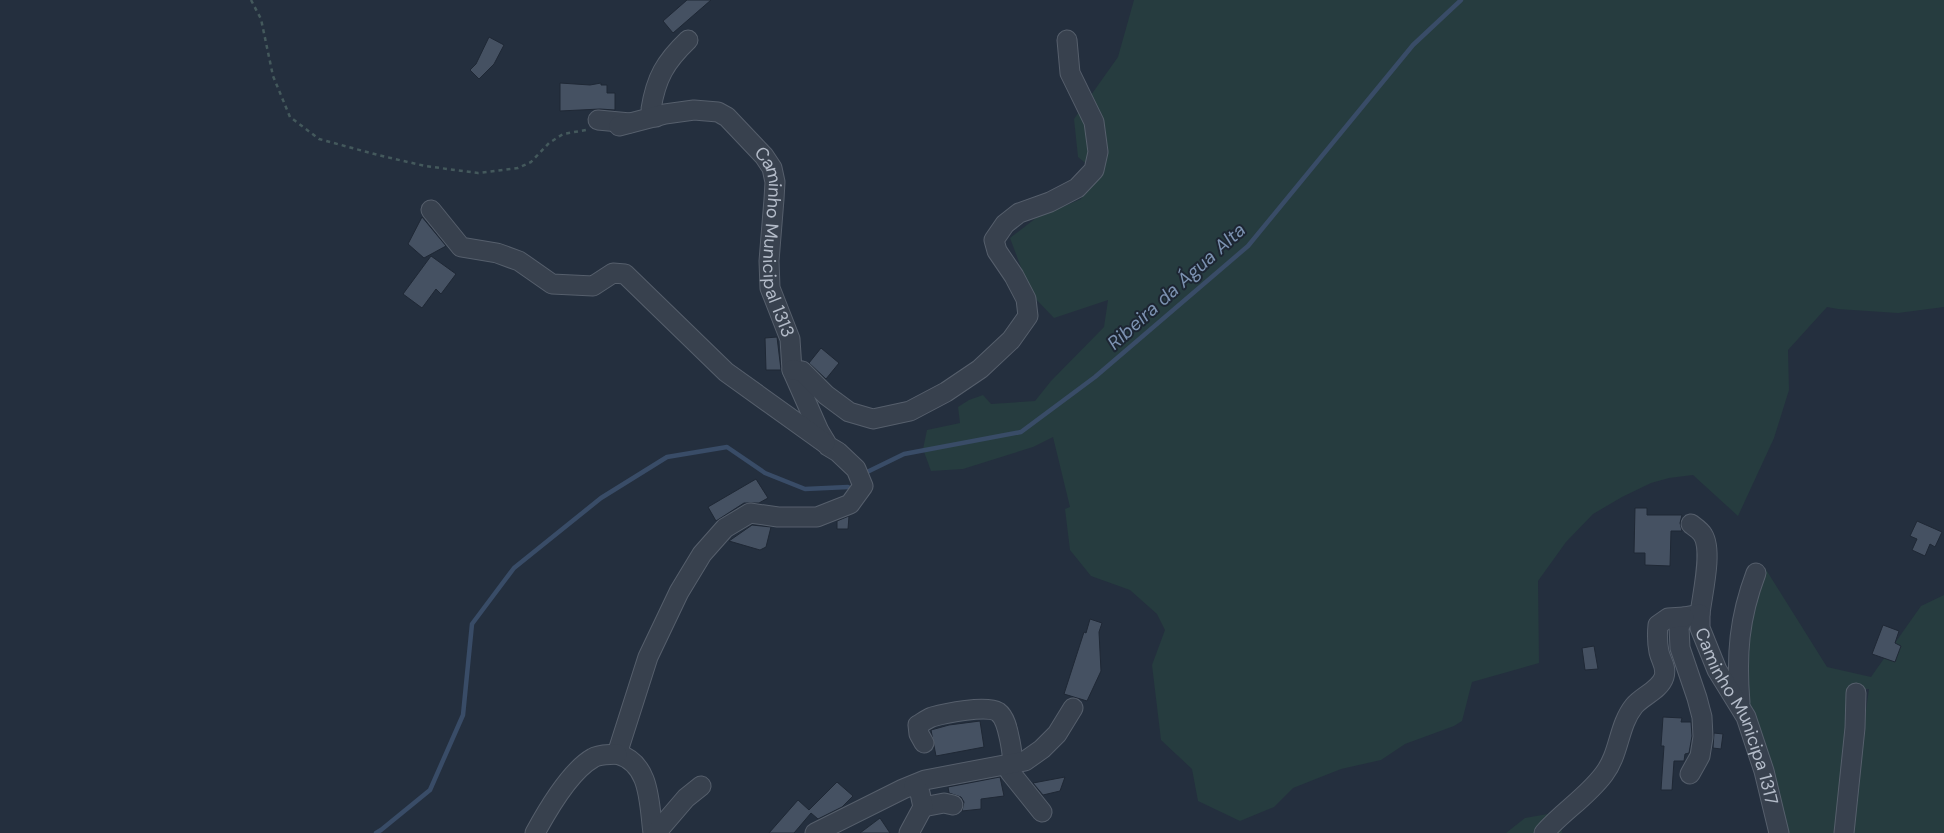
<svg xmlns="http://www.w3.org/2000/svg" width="1944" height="833" font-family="'DM Sans',sans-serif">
<rect width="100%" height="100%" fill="#242f3e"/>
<path fill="#263c3f" d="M 1134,0 L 1944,0 L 1944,307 L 1898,313 L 1838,309 L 1827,307 L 1788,350 L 1789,390 L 1774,438 L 1738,516 L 1693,475 L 1669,478 L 1651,483 L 1622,497 L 1593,514 L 1566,542 L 1538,581 L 1539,663 L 1472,682 L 1462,721 L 1454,726 L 1405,744 L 1381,760 L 1341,769 L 1293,788 L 1274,807 L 1240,821 L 1198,801 L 1192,769 L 1161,740 L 1152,665 L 1165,630 L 1157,614 L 1130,590 L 1091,576 L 1070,550 L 1065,509 L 1070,507 L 1053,437 L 1033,447 L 963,469 L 931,471 L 923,449 L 927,430 L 960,423 L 958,407 L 969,400 L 983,395 L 991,404 L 1035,401 L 1051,381 L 1104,327 L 1108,300 L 1054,318 L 1031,294 L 1010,238 L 1036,218 L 1081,199 L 1095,171 L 1078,157 L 1074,119 L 1118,57 Z
M 1765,568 L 1827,667 L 1871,677 L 1921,606 L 1944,595 L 1944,833 L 1849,833 L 1869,689 L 1850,690 L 1840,833 L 1774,833 L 1764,786 L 1741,730 L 1728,685 L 1756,586 Z
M 1559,812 L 1562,833 L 1506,833 L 1525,818 Z"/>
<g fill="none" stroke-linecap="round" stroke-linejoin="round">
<path stroke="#394c67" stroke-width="4.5" d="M 865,473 L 904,454 L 1021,432 L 1095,377 L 1248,246 L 1413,45 L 1461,0
M 376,833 L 381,830 L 430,790 L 463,715 L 472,624 L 514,568 L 601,498 L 667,457 L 727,447 L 765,473 L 805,489 L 848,487"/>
</g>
<path fill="#455162" stroke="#1f2835" d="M 687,0 L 711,0 L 673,33 L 663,21 Z
M 489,37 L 504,45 L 494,64 L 479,79 L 470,70 L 476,64 Z
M 560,83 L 590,85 L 601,83 L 601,85 L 607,85 L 607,93 L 615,93 L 615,110 L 600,109 L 560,111 Z
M 422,217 L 446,246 L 424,258 L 408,244 Z
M 431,256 L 456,274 L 441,294 L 436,289 L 422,308 L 403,294 Z
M 777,337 L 781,370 L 766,370 L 765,338 Z
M 821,348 L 839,363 L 826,379 L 809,363 Z
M 756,479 L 768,498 L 759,503 L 744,503 L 716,521 L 708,507 Z
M 1635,508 L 1647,508 L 1647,515 L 1682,515 L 1680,523 L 1682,531 L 1671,531 L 1670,566 L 1645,565 L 1645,553 L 1634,553 Z
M 849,516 L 848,529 L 837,529 L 837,521 Z
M 1917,521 L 1942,532 L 1935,547 L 1930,544 L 1925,556 L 1912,550 L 1917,539 L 1910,536 Z
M 752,525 L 771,527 L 766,547 L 760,550 L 729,541 Z
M 1090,619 L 1102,623 L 1099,632 L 1101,671 L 1087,701 L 1064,694 L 1084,632 L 1086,633 Z
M 1883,625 L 1899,631 L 1895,643 L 1901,646 L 1895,662 L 1872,654 Z
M 1594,646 L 1598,669 L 1585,670 L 1582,648 Z
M 1663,717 L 1682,718 L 1681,722 L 1691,722 L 1692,736 L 1689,753 L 1685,754 L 1684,761 L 1674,761 L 1672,790 L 1661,790 L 1664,746 L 1661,746 Z
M 980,721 L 984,747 L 936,756 L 931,730 L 949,725 Z
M 1714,733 L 1723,734 L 1721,749 L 1713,748 Z
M 1000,777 L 1004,796 L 981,799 L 981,809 L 962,811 L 964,802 L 961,797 L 949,793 L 948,787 Z
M 1065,777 L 1060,791 L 1043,795 L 1033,783 Z
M 837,782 L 853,796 L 842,807 L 818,819 L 811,813 L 794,833 L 769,833 L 798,800 L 809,810 Z
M 880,818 L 890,833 L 860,833 Z"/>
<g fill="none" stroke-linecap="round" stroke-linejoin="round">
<defs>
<g id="minor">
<path d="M 656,117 L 651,109 C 656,78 665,62 688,40"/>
<path d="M 598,120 L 630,123"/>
<path id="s1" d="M 619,126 L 665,114 L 694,110 L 718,112 L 727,117 L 764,156 L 772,168 L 775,182 L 774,199 L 769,261 L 770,288 L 790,339 L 792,370 L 819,431 L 828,446 L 838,452 L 856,469 L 863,486 L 850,504 L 817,517 L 778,517 L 750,513 L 725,528 L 702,554 L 679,592 L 648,657 L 617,754 C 651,763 649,804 653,833"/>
<path d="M 431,210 L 461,247 L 497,253 L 519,261 L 552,284 L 593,286 L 613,273 L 625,274 L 726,372 L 825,443"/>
<path d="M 792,370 L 802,371 L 826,395 L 849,412 L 873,419 L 910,411 L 946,392 L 980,369 L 1011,340 L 1028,316 L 1026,299 L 1014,276 L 997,251 L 994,240 L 1005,224 L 1019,213 L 1050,202 L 1077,188 L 1094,170 L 1098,152 L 1094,122 L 1070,73 L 1067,40"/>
<path d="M 1691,524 C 1695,527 1701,531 1703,535 C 1713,551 1702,595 1700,614"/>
<path d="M 1740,703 C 1736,655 1739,618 1756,573"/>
<path d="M 924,743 L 919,734 L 918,725 C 923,722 927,719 932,717 C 946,713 986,705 998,712 C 1006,718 1008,732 1010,741 C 1012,752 1014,761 1010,772 L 1042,812"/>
<path id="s2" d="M 1690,774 L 1700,756 L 1703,737 L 1702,717 L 1697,698 L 1680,648 L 1679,627 L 1684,617 L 1700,614 L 1700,628 L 1717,670 L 1746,717 L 1764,771 L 1779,833"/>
<path d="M 923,807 L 944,803 L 953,805"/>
<path d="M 535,833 C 548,809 570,771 593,758 C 599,754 610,755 617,754"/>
<path d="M 656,833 L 686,798 L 701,786"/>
<path d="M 815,833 L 903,789 L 925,780 L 1025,761 L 1042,749 L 1057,734 L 1073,708"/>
<path d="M 909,833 L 923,807 L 920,793 L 914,785"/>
<path d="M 1544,833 C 1562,812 1587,797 1604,774 C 1620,753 1618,726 1634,706 C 1642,696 1660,690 1664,677 C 1667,667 1661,661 1659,652 C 1657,642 1657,635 1658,625 L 1668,618 L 1684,617"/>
<path d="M 1844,833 L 1855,728 L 1856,693"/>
</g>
</defs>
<use href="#minor" stroke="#565f6c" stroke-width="21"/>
<path stroke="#44595c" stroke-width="2.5" stroke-dasharray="4 4" stroke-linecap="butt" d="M 251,0 L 261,19 L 273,76 L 290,117 L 319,139 L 378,155 L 425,166 L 478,173 L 518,168 L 531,162 L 549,143 L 563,134 L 586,130"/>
<use href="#minor" stroke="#38414e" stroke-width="19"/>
</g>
<g text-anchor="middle" stroke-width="4" stroke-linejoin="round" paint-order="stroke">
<g font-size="18" fill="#b4bcc9" stroke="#1d2633">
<text dy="6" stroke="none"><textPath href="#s1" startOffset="254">Caminho Municipal 1313</textPath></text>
<text dy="6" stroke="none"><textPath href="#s2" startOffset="291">Caminho Municipa 1317</textPath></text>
</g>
<g font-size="19" font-style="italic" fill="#7c92b1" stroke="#1d2633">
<text transform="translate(1176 286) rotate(-42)" y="7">Ribeira da Água Alta</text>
</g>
</g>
</svg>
